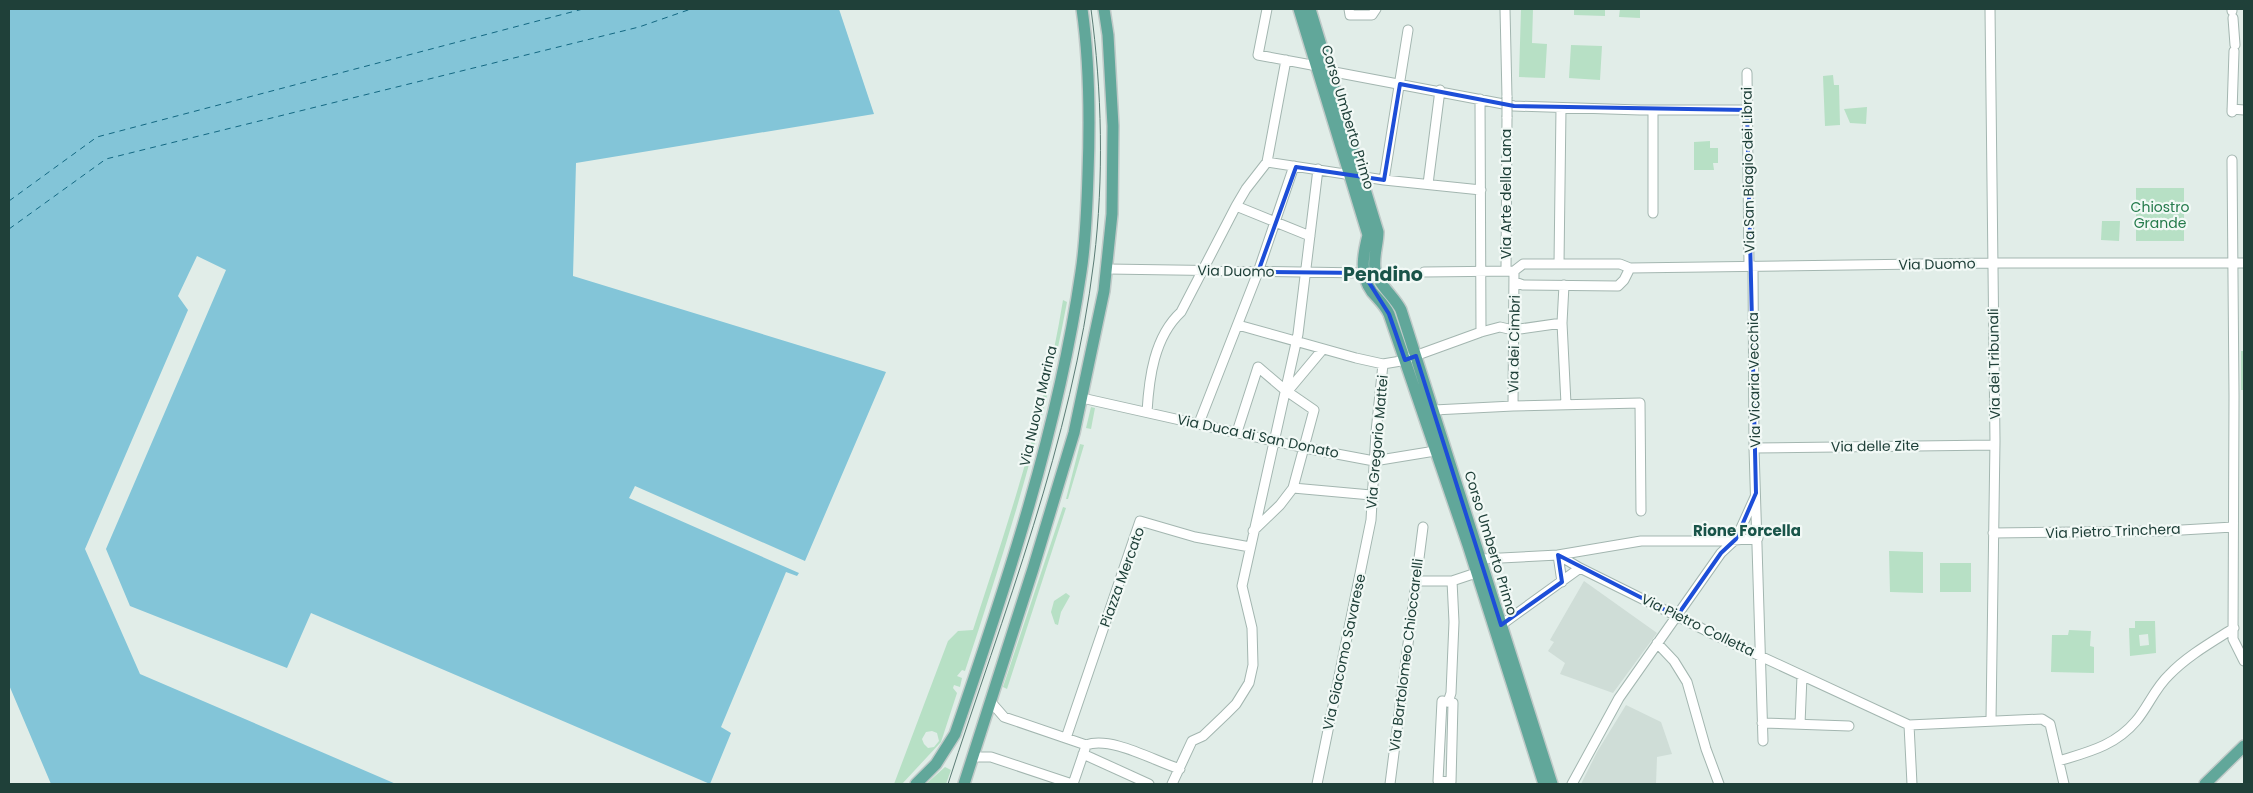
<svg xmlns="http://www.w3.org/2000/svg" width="2253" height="793" font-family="Poppins,sans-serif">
<rect width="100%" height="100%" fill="#e1ede8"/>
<path fill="#cfddd7" d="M 1584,581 L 1657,633 L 1613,693 L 1560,674 L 1565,663 L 1548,651 L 1554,642 L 1550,640 Z
M 1626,705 L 1661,722 L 1672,754 L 1657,757 L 1656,784 L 1581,784 L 1597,752 Z"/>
<path fill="#b7e0c5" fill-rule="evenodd" d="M 1521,9 L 1533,9 L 1532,43 L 1547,44 L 1545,78 L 1519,77 Z
M 1574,9 L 1605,9 L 1605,16 L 1574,15 Z
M 1620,9 L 1640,9 L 1640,18 L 1619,17 Z
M 1571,45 L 1602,46 L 1600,80 L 1569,78 Z
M 1833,75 L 1834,85 L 1839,85 L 1840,125 L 1825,126 L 1823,76 Z
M 1867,107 L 1866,124 L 1850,123 L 1844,109 Z
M 1710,141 L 1710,148 L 1718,148 L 1718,163 L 1713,163 L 1714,170 L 1694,170 L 1694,142 Z
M 2136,188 L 2184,188 L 2184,241 L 2136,241 Z
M 2102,221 L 2120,221 L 2119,241 L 2101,240 Z
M 1063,300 L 1067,302 C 1044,428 1005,550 965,671 L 962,670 L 957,676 L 962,678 L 960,687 L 954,685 L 953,688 L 957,693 L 941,742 L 902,784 L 894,784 L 948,641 L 958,631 L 973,630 C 1008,522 1045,413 1063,300 ZM 932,731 L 937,733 L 939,741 L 934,747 L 928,748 L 924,744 L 922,739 L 926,732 Z
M 2241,351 L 2244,351 L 2244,390 L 2241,390 Z
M 1091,407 L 1095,408 L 1091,429 L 1086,428 Z
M 1080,444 L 1084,445 L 1068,499 L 1066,499 Z
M 1063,507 L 1066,508 L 1007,689 L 1003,687 Z
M 1889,551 L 1923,552 L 1923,593 L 1890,592 Z
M 1940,563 L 1971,563 L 1971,592 L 1940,592 Z
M 1066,593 L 1070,596 L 1061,612 L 1058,625 L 1055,624 L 1051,612 L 1054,601 Z
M 2135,621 L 2155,621 L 2156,653 L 2130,656 L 2129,628 L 2135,628 ZM 2148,634 L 2149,645 L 2140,646 L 2139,635 Z
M 2069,630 L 2091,631 L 2090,646 L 2094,647 L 2094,673 L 2051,672 L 2052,635 L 2068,635 Z
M 945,767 L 951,770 L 946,784 L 926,784 Z"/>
<path fill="#83c5d8" d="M 9,9 L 839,9 L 874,114 L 576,163 L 573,276 L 886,372 L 805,561 L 635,486 L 629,498 L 799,573 L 797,576 L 786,572 L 721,727 L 731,733 L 710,784 L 311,613 L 287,668 L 130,606 L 106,549 L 226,270 L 197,256 L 178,296 L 188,310 L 85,549 L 140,674 L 396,784 L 51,784 L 9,685 Z"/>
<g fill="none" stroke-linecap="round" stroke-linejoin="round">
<path stroke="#136882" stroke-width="1" stroke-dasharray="6 5" stroke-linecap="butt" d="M 9,201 L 97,137 L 583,9
M 9,229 L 106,159 L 639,27 L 691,9"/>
<defs>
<path id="minor" d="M 1267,9 L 1258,55 L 1317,66
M 1349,9 L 1350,15 L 1372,15 L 1376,9
M 1505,9 L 1507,97
M 1990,9 L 1995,441 L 1991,720
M 2232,9 L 2232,11
M 2233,18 L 2235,45
M 1329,71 L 1514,106 L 1640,110 L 1747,110
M 1747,73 L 1749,266
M 1480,99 L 1481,332
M 2232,109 L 2244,110
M 1653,110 L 1653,213
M 2232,112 L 2234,51
M 2232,160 L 2234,396 L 2233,639 L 2244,661
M 1267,162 L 1384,180 L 1481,190
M 1384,180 L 1408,30
M 1428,184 L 1440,90
M 1236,206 L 1310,236
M 1559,264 L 1561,108
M 1753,266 L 1754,448 L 1763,741
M 1108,269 L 1363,273
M 1506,270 L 1507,117
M 1424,272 L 1514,271 L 1523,264 L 1620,264 L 1630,268 L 1993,263 L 2244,263
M 1515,282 L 1523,285 L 1618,286 L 1624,280 L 1630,268
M 1564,285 L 1562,323 L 1566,404
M 1238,325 L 1356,358 L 1383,364 L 1401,361 L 1481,332 L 1500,327 L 1513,330 L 1562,323
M 1287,392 L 1323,349
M 1082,398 L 1305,448 L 1374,461 L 1435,451
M 1513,406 L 1514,271
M 1434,410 L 1513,406 L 1640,403 L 1641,511
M 1147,412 C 1149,378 1154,337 1181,312 L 1236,206 L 1246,189 L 1267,162 L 1286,60
M 1199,423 L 1258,272 L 1294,166
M 1237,432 L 1258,367 L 1285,390 L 1314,410 L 1293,488 L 1280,505 L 1253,531
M 1754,448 L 1995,445
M 1293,488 L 1371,495
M 1993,533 L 2165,531 L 2233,527
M 1481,559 L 1558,555 L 1580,568 L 1719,637 L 1909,725 L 2042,719 L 2050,724 L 2064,784
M 1416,581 L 1452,581 L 1476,573
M 1562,582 L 1558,555 L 1641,541 L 1724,541 L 1758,538
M 1501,625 L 1580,568
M 1657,643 L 1674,661 L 1687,682 L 1706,749 L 1719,784
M 990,701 L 1004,717 L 1086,745 C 1112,736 1154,761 1180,769
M 1442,701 L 1453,703 L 1451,782 L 1438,781 Z
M 1448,702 L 1451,693 L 1454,622 L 1452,581
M 1762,723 L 1849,726
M 1800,724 L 1802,676
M 1909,725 L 1912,784
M 1066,738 L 1140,521 L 1195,537 L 1250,547
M 1083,754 L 1149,784
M 973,757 L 991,757 L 1072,784
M 2059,761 C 2088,752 2115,746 2136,721 C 2148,707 2155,688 2169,675 C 2187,656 2212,642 2234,628
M 1073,784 L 1085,749
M 1172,784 L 1192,741 L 1203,736 L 1225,715 L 1236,704 L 1249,683 L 1253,665 L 1252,628 L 1242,586 L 1298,334 L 1318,169
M 1317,784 L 1371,520 L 1376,432 L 1383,364
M 1390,784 L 1423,527
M 1572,784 L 1619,698 L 1721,553 L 1736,539 L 1755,497"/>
<path id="major" d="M 1299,9 L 1368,235 C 1363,255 1359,274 1372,292 C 1378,299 1385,305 1389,314 L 1468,545 L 1544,784
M 1310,9 L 1378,232 C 1378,244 1373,257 1375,269 C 1378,285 1394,296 1401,310 L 1552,784
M 916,784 L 936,764 L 955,734 C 1007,583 1058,430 1081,272 C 1086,240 1087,207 1088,174 C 1090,119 1090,64 1082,9
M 964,784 L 1033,569 L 1074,433 L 1104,291 L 1112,214 L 1113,126 L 1108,35 L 1104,9
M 2205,784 L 2244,746"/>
</defs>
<use href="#minor" stroke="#a3b6b0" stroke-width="11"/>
<use href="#major" stroke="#c0cac8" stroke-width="14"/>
<use href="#minor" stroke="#fff" stroke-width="9"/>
<use href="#major" stroke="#61a79a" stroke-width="11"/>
<path stroke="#5a7b74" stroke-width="1" d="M 948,784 C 1003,613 1072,441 1094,260 C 1104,178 1102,91 1091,9"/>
<defs>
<path id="minor-bridge" d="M 1507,97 L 1507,117"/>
</defs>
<use href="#minor-bridge" stroke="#a3b6b0" stroke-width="11" stroke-linecap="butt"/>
<use href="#minor-bridge" stroke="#fff" stroke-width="9"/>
</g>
<path fill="none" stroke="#1d4ed8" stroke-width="4" stroke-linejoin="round" d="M 1400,84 L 1514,106 L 1747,110 L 1756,493 L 1736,539 L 1721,553 L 1677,616 L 1558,555 L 1562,582 L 1501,625 L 1416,356 L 1405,360 L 1389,314 L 1363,273 L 1258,272 L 1296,167 L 1384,180 Z"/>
<g text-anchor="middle" stroke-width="4.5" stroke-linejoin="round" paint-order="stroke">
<g font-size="14" fill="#1f4039" stroke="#f2f9f6">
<text transform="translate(1348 117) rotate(73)" y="5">Corso Umberto Primo</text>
<text transform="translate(1748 170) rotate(-91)" y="5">Via San Biagio dei Librai</text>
<text transform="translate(1506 194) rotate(-90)" y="5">Via Arte della Lana</text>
<text transform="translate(1937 264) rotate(-1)" y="5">Via Duomo</text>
<text transform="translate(1236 271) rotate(1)" y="5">Via Duomo</text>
<text transform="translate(1514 344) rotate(-89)" y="5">Via dei Cimbri</text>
<text transform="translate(1994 364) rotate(-91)" y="5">Via dei Tribunali</text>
<text transform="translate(1754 380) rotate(-91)" y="5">Via Vicaria Vecchia</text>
<text transform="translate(1038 406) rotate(-77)" y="5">Via Nuova Marina</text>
<text transform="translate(1258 436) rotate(12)" y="5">Via Duca di San Donato</text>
<text transform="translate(1377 442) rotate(-85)" y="5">Via Gregorio Mattei</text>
<text transform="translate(1875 446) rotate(-1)" y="5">Via delle Zite</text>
<text transform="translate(2113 531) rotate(-2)" y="5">Via Pietro Trinchera</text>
<text transform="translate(1491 543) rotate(73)" y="5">Corso Umberto Primo</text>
<text transform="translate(1122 577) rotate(-70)" y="5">Piazza Mercato</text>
<text transform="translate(1698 625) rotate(26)" y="5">Via Pietro Colletta</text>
<text transform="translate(1344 652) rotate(-78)" y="5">Via Giacomo Savarese</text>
<text transform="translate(1406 655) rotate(-83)" y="5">Via Bartolomeo Chioccarelli</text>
</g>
<g font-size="14" fill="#257b4c" stroke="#f2f9f6">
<text x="2160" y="212">Chiostro<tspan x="2160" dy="16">Grande</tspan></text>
</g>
<g font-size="15" font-weight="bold" fill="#195449" stroke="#f2f9f6">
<text x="1747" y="536">Rione Forcella</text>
</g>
<g font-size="19" font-weight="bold" fill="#195449" stroke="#f2f9f6">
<text x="1383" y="281">Pendino</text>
</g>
</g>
<rect width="2253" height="793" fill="none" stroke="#1f4039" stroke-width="20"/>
</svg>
